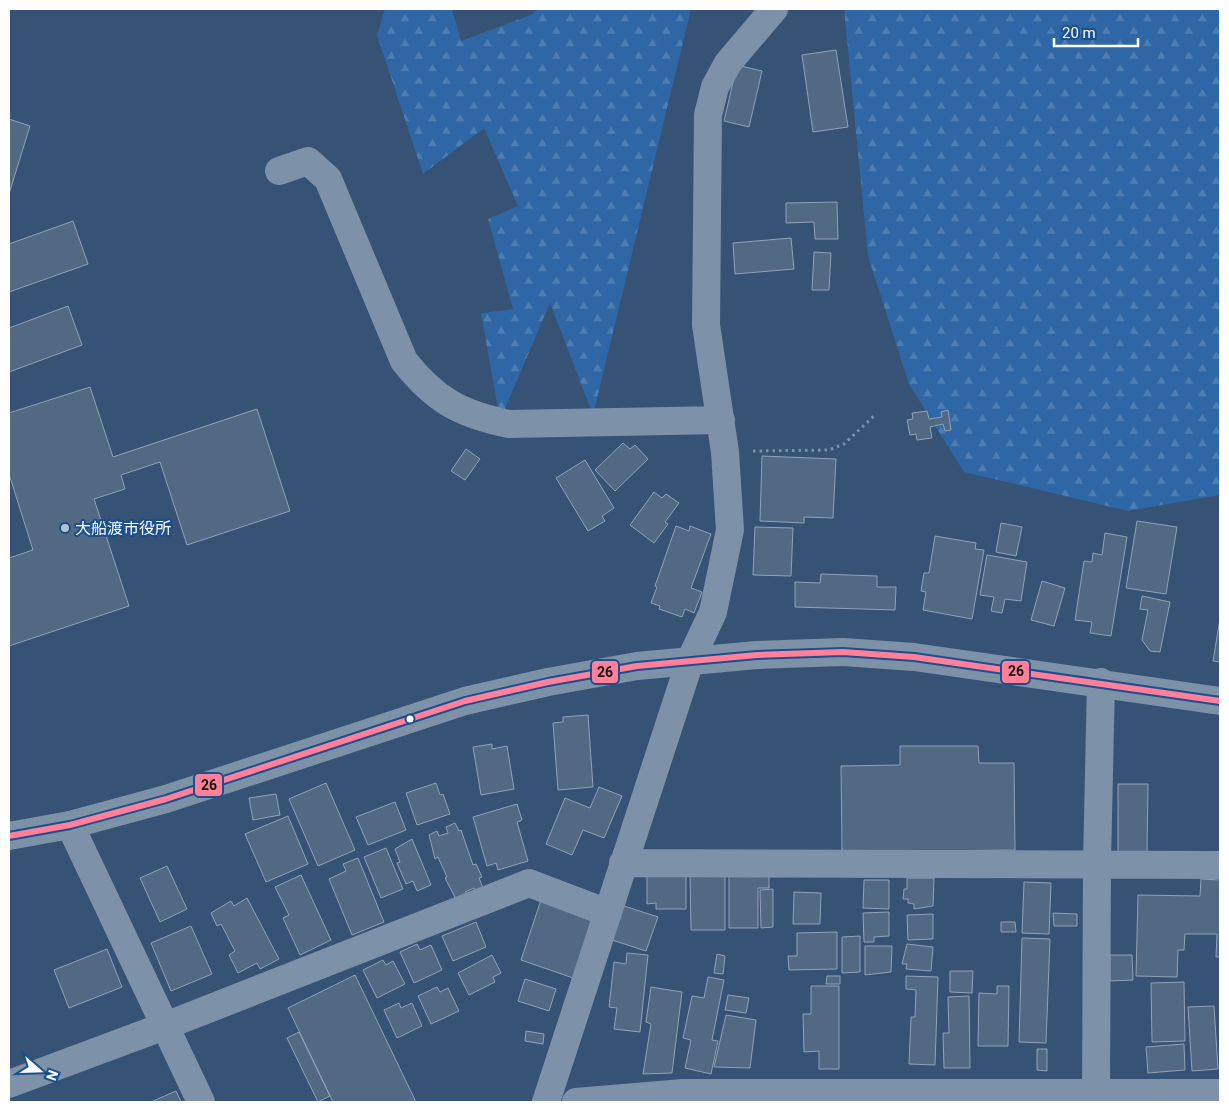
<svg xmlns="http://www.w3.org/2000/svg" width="1229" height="1111" font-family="Roboto,'Noto Sans JP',sans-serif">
<defs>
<pattern id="forest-firs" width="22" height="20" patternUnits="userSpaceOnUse" patternTransform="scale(1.25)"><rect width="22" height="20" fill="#2f66a5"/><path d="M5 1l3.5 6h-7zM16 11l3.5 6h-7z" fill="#4e7db2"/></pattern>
</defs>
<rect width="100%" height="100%" fill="#365274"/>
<path fill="url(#forest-firs)" d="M 385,9 L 452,9 L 461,41 L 533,14 L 537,9 L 691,9 L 593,415 L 550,303 L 500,420 L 481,313 L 513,309 L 488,219 L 518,206 L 484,128 L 423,174 L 377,35 Z
M 844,9 L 1220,9 L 1220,495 L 1128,511 L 964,472 L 909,384 L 868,256 Z"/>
<path fill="#526984" stroke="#92a2b6" d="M 836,50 L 848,127 L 813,132 L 802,55 Z
M 737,65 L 762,71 L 749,127 L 724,121 Z
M 9,119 L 30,126 L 9,194 Z
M 837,202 L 838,239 L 815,239 L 814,222 L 786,223 L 786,203 Z
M 73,221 L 88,264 L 9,292 L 9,244 Z
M 791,238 L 794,269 L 735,274 L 733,243 Z
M 814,252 L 831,253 L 829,290 L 812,290 Z
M 68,306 L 82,345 L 9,372 L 9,328 Z
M 90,387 L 113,457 L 257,409 L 290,511 L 187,545 L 160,462 L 121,475 L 125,489 L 94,499 L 129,606 L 9,646 L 9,558 L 33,550 L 9,474 L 9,413 Z
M 948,410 L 951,430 L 945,431 L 943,424 L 930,427 L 932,438 L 917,440 L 916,434 L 910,435 L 907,420 L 913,419 L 912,413 L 927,411 L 929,419 L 942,417 L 941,412 Z
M 623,443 L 630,449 L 635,445 L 648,459 L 615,491 L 595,470 Z
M 466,449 L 480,459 L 465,480 L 451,471 Z
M 762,456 L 836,459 L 833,518 L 804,517 L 804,523 L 760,521 Z
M 585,460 L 614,508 L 602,516 L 605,521 L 588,531 L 556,478 Z
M 654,492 L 662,498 L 666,494 L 679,503 L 665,522 L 668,524 L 654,543 L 630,525 Z
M 1137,521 L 1177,527 L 1166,594 L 1126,588 Z
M 1001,523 L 1022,527 L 1016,556 L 996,552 Z
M 676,526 L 689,531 L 690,526 L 711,534 L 691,588 L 702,592 L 694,613 L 685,609 L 682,617 L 659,609 L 660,606 L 651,603 L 657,587 L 655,586 Z
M 755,527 L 793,528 L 791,576 L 753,575 Z
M 1105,533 L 1127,537 L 1111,636 L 1090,633 L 1092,622 L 1075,620 L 1084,561 L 1092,562 L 1093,553 L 1102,555 Z
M 935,536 L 976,543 L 975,549 L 984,550 L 972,619 L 923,610 L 926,592 L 921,591 L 924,573 L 929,573 Z
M 987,555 L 1027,562 L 1021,601 L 1005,599 L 1002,613 L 991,611 L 994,597 L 980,595 Z
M 821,574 L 877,576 L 877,587 L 896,587 L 895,610 L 795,607 L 795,582 L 820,583 Z
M 1042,581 L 1065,588 L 1054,626 L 1031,620 Z
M 1142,596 L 1170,602 L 1160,652 L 1150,651 L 1142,640 L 1148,610 L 1140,609 Z
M 1220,619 L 1220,662 L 1213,661 Z
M 588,715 L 593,787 L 558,790 L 553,723 L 563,722 L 563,717 Z
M 492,744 L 492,749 L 507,746 L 514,789 L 481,795 L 473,747 Z
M 900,746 L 978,746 L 979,763 L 1014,763 L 1015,850 L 842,852 L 841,766 L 900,765 Z
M 326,783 L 355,850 L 318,866 L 289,799 Z
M 436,783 L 440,795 L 443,794 L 450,814 L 417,825 L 406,793 Z
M 1118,784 L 1148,784 L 1147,853 L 1118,853 Z
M 599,787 L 622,796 L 604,838 L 583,830 L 572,855 L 546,844 L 565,798 L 590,808 Z
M 276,794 L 280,815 L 253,820 L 249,798 Z
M 395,802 L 406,830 L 368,845 L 356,817 Z
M 517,804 L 522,820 L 517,822 L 528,861 L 498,870 L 496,863 L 487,866 L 473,817 Z
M 288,816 L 308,864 L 266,882 L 245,834 Z
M 455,823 L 459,831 L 461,830 L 473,865 L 476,864 L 482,877 L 479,878 L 483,888 L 475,891 L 474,888 L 465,892 L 467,895 L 456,899 L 445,878 L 447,877 L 438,857 L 435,859 L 429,835 L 437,831 L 439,836 L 448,833 L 446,827 Z
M 412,839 L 431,885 L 417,891 L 413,881 L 406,884 L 397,863 L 400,862 L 395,849 Z
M 386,848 L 403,889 L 381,898 L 364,857 Z
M 358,858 L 384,922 L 352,935 L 329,879 L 346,871 L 343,864 Z
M 167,866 L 187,909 L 160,922 L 140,878 Z
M 690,873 L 725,873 L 725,930 L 691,930 Z
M 729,873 L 769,874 L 769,888 L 758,888 L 758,928 L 729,928 Z
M 647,874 L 686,874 L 686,909 L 656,909 L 656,903 L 647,904 Z
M 301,875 L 331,940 L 300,955 L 283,918 L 289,915 L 275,887 Z
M 907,878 L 934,878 L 933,906 L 914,909 L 914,904 L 908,903 L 908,899 L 903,899 L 904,889 L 907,889 Z
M 1201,879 L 1220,880 L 1220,957 L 1216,957 L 1217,934 L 1185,934 L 1184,950 L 1178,950 L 1177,977 L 1136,976 L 1138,895 L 1200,896 Z
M 864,880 L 889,880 L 889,909 L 863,908 Z
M 1024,882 L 1051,883 L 1049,934 L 1022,933 Z
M 773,889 L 773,927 L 761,928 L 760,890 Z
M 794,892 L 821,893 L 820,924 L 793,924 Z
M 543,894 L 598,913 L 576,979 L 521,960 Z
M 247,898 L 279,959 L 260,969 L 257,963 L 238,973 L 229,955 L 235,951 L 221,924 L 217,926 L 211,913 L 231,901 L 234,906 Z
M 621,905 L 658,917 L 646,951 L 609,939 Z
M 889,912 L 889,936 L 874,937 L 874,942 L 864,942 L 863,913 Z
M 1053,913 L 1077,914 L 1077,926 L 1054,926 Z
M 933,914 L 933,939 L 908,940 L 907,915 Z
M 476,922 L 486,947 L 453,961 L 442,936 Z
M 1001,922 L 1015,922 L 1016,932 L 1001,932 Z
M 191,926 L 212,974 L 171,991 L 151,943 Z
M 837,932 L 837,969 L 789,970 L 788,956 L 797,956 L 797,933 Z
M 860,936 L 860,972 L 842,973 L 842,937 Z
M 1022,938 L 1050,939 L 1046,1043 L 1019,1042 Z
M 417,944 L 420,950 L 431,945 L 442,970 L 414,983 L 400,952 Z
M 907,944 L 933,947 L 931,971 L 906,969 L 907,964 L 902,964 Z
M 865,946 L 892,946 L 891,972 L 865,975 Z
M 107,949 L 122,987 L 69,1008 L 54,970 Z
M 627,953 L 648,955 L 640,1032 L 614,1029 L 617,1008 L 609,1007 L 614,962 L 626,964 Z
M 717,954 L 725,956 L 723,974 L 714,973 Z
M 492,955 L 501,973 L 493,977 L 495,982 L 469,995 L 458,973 Z
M 1110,955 L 1132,955 L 1133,980 L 1110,981 Z
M 383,960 L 386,965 L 393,961 L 405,984 L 377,998 L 363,970 Z
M 950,971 L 973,971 L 972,993 L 950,992 Z
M 355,975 L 416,1102 L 333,1102 L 288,1008 Z
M 827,976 L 840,976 L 840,984 L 826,984 Z
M 906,976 L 938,977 L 935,1065 L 909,1064 L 911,1017 L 915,1017 L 916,990 L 906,989 Z
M 708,977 L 724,980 L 712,1040 L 718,1041 L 711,1074 L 685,1068 L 691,1040 L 683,1038 L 692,996 L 704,998 Z
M 525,979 L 556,989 L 549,1011 L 518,1001 Z
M 1184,982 L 1185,1041 L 1152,1042 L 1151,983 Z
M 811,986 L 839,986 L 839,1069 L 819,1069 L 819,1051 L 804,1052 L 803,1014 L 811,1014 Z
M 997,986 L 1009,986 L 1008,1046 L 978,1046 L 979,993 L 997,994 Z
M 437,987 L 440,992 L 448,988 L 459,1011 L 431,1024 L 418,996 Z
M 651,987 L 682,992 L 672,1073 L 643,1074 L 651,1024 L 646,1022 Z
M 728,995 L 749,998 L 746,1013 L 725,1010 Z
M 969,996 L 970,1068 L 944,1068 L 943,1033 L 949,1033 L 948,997 Z
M 399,1003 L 401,1008 L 412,1003 L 422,1026 L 397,1038 L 384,1010 Z
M 1214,1006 L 1218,1069 L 1192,1071 L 1188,1007 Z
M 726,1015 L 756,1020 L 750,1068 L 714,1067 Z
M 526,1031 L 544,1034 L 543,1044 L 525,1041 Z
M 299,1032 L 330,1096 L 318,1102 L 287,1038 Z
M 1184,1044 L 1185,1070 L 1148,1073 L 1146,1047 Z
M 1037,1049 L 1047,1049 L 1047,1071 L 1037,1070 Z
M 176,1091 L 181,1102 L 151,1102 Z"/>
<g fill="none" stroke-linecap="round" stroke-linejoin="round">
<path stroke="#7d92a8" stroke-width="3" stroke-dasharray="2.5 4" stroke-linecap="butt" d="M 753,451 L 829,450 L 844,444 L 875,415"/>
<path stroke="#7d92a8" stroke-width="28" d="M 279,171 L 308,161 L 328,179 L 404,361 C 435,400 460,414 509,424 L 721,420
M 70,825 L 201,1102
M 623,863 L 1220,865
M 9,1084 L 165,1026 L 529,883 L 608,913
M 546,1102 L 690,661 L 713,612 L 730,530 L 725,452 L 706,325 L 708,115 L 715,87 L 728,63 L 774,9
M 576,1102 L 683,1093 L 1220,1093
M 1096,1102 L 1097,863 L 1101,682"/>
<path stroke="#7e92a7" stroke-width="28" d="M 9,836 L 70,825 L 166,799 L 465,701 L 548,682 L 637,666 L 757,655 L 843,652 L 914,657 L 1220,701"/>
<defs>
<path id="bus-1" d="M 9,836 L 70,825 L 166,799 L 465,701 L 548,682 L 637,666 L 757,655 L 843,652 L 914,657 L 1220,701"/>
</defs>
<use href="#bus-1" stroke="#1b4f8f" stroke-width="10"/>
<use href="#bus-1" stroke="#ff8098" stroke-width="6"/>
</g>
<circle fill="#b9c2ce" stroke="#1b4f8f" stroke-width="2" cx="65" cy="528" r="5"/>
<circle fill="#fff" stroke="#1b4f8f" stroke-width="2" cx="410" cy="719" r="4.5"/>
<g text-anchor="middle" stroke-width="4" stroke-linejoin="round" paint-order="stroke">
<g font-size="16" fill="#fff" stroke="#1b4f8f" text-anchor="start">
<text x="75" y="534">大船渡市役所</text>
</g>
</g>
<g stroke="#1b4f8f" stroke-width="2">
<rect x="1001" y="660" width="29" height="24" rx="5" fill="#ff8098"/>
<rect x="591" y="660" width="28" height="24" rx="5" fill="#ff8098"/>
<rect x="194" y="773" width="29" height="24" rx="5" fill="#ff8098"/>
</g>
<g font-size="14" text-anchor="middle" font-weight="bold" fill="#111">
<text x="1016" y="676">26</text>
<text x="605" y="677">26</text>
<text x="209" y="790">26</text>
</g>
<rect width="1229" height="1111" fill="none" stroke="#ffffff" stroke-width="20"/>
<g transform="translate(40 1071) rotate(110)" stroke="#1b4f8f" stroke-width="4" paint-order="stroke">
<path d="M0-4L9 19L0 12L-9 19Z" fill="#ffffff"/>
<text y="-8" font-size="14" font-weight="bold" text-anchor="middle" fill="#ffffff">N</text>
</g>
<path d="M1054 38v8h84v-8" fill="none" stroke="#ffffff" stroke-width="2.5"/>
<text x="1062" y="38" font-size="15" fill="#ffffff" stroke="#1b4f8f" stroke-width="4" paint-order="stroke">20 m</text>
</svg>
